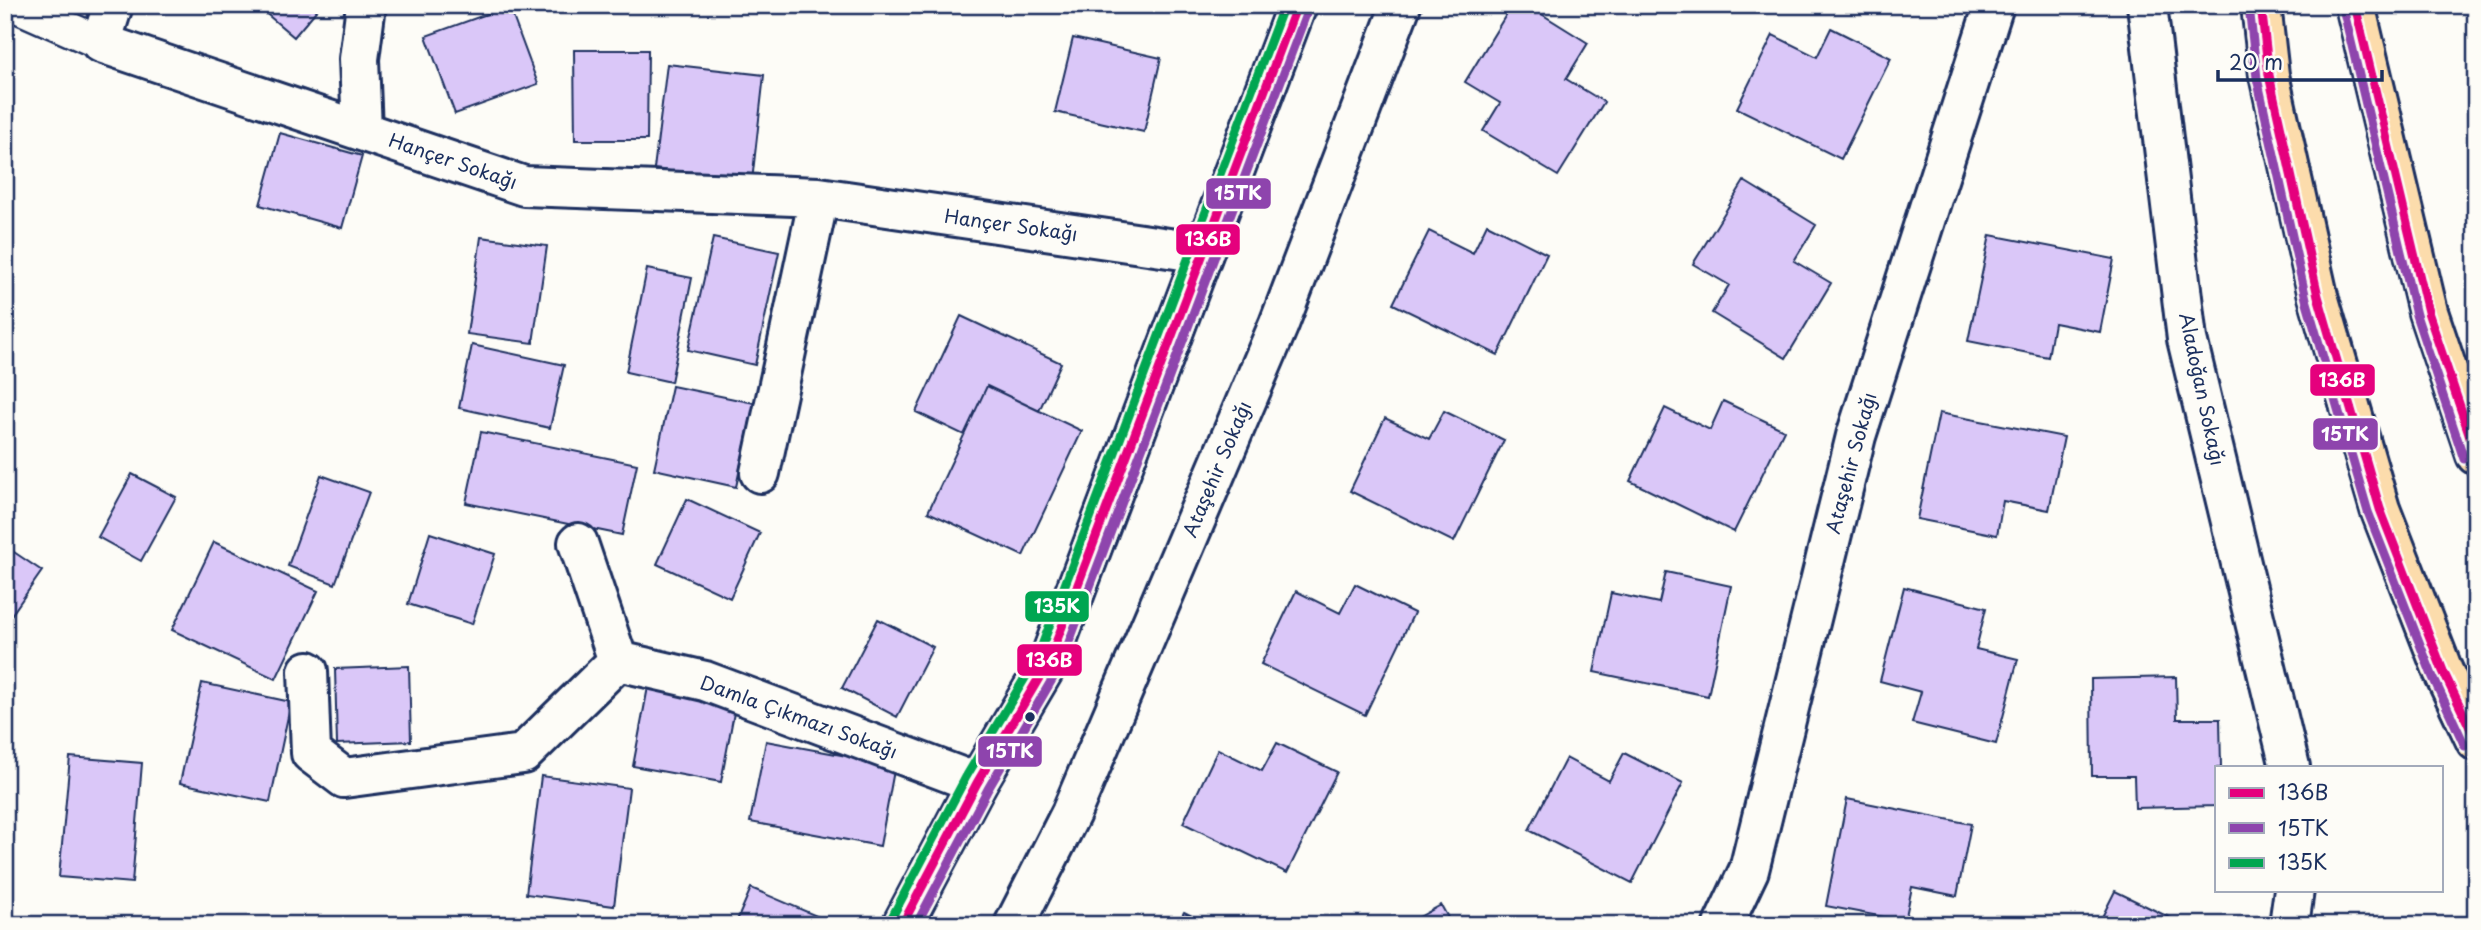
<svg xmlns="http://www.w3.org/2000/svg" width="2481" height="930" font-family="'Playpen Sans',sans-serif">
<rect width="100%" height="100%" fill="#fdfcf7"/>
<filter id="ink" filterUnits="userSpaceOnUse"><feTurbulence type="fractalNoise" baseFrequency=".0143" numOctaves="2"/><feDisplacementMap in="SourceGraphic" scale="14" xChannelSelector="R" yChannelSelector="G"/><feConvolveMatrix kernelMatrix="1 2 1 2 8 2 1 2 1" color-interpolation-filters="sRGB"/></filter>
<g filter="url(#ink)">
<path fill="#dac7f8" stroke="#1b2f5e" stroke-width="2" d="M 256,5 L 321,5 L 294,37 Z
M 1512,5 L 1527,5 L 1588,43 L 1566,79 L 1604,102 L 1558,176 L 1483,131 L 1500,103 L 1465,82 Z
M 509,6 L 538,84 L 455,114 L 426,36 Z
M 1831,28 L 1891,58 L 1841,159 L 1737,108 L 1773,35 L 1817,57 Z
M 1073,38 L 1161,58 L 1144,132 L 1055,112 Z
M 574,50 L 648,50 L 647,140 L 575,140 Z
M 667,64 L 764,75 L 752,181 L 654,169 Z
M 280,133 L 362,156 L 342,228 L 260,205 Z
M 1744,181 L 1816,225 L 1794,261 L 1831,283 L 1786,358 L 1712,313 L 1729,285 L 1693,264 Z
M 1487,224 L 1547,254 L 1498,355 L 1393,304 L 1429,231 L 1473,253 Z
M 1990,235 L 2114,259 L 2100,332 L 2054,323 L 2048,357 L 1968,341 Z
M 481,237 L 547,246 L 533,343 L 467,334 Z
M 713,238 L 779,252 L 755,365 L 688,350 Z
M 647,269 L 692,278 L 671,382 L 626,372 Z
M 961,316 L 1061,363 L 1039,411 L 987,386 L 964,435 L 916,412 Z
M 472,345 L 564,365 L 550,428 L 459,408 Z
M 672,386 L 754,403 L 736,487 L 654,469 Z
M 987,386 L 1082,431 L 1023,556 L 928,512 Z
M 1723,401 L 1784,430 L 1734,532 L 1630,481 L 1665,408 L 1710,430 Z
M 1444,411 L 1504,440 L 1454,542 L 1350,491 L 1385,418 L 1429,439 Z
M 1939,413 L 2064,437 L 2049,510 L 2003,501 L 1997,535 L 1917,519 Z
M 481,432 L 637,464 L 622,535 L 466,503 Z
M 132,474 L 176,497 L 141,561 L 98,537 Z
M 321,475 L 369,492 L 335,584 L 288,566 Z
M 687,499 L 760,533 L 730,598 L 657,564 Z
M 430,533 L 495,554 L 472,624 L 408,604 Z
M 214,542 L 318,591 L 276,679 L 172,630 Z
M 5,546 L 42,571 L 5,624 Z
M 1666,572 L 1731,586 L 1708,696 L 1594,672 L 1611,593 L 1659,603 Z
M 1355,584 L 1414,613 L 1365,715 L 1261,664 L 1296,591 L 1340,613 Z
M 1904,587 L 1986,608 L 1976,649 L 2018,659 L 1996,744 L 1912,723 L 1921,692 L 1880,681 Z
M 878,619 L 933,647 L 897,717 L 842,688 Z
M 409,666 L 411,741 L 337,744 L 335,669 Z
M 2176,677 L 2177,719 L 2220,719 L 2221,767 L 2217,767 L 2217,806 L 2135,808 L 2134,776 L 2092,776 L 2091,679 Z
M 202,683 L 291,702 L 270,802 L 180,783 Z
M 648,687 L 736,702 L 721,782 L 633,766 Z
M 766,741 L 895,765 L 880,846 L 750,822 Z
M 1277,743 L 1337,772 L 1287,873 L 1183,823 L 1218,749 L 1262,771 Z
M 1624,753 L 1683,783 L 1632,883 L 1529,830 L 1566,758 L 1609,781 Z
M 70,757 L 142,763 L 132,883 L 59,877 Z
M 541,776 L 629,788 L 614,906 L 526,894 Z
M 1847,799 L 1971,824 L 1957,896 L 1912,887 L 1905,921 L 1826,906 Z
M 751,888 L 826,920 L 824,925 L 735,925 Z
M 2115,891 L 2152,909 L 2185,925 L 2098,925 Z
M 1441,905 L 1452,925 L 1405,925 Z
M 1184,912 L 1210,925 L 1177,925 Z"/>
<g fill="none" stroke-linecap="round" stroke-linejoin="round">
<defs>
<path id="lane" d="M 15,5 L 101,43"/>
<path id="street" d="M 113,5 L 101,43 L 524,186 L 819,197 L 1203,253
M 2147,5 L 2187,339 L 2290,767
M 362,130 L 359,59 L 366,5
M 760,473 L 819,197
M 578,543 L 618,661
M 308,671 L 311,753 L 344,778 L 523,754 L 618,661 L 705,681 L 977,783
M 1014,925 L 1071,813 L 1279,324 L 1401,5
M 1723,925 L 1749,870 L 1856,436 L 1994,5
M 2289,925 L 2294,890"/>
<path id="secondary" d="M 902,925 L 977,783 L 1049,661 L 1297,5"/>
<path id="highway" d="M 2261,5 L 2269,75 L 2318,296 L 2380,509 L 2443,671 L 2476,741
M 2355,5 L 2428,312 L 2476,455"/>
</defs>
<use href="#lane" stroke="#1b2f5e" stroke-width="37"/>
<use href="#street" stroke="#1b2f5e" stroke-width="44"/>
<use href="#secondary" stroke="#1b2f5e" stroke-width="44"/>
<use href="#highway" stroke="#1b2f5e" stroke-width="44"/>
<use href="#lane" stroke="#fdfcf7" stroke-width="32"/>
<use href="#street" stroke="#fdfcf7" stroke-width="38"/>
<use href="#secondary" stroke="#fdfcf7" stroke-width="38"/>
<use href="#highway" stroke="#fcdcac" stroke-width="38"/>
<defs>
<path id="bus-1" d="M 2261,5 L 2269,75 L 2318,296 L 2380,509 L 2443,671 L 2476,740
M 2355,5 L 2428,312 L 2476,454
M 902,925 L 977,783 L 1049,661 L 1297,5"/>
<path id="bus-2" d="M 2249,6 L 2257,78 L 2306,299 L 2368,512 L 2432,675 L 2465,746
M 2343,8 L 2416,315 L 2464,459
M 916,925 L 988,789 L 1060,666 L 1308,9"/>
<path id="bus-3" d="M 891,919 L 966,777 L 1038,656 L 1284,5"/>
</defs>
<use href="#bus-1" stroke="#fdfcf7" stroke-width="14"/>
<use href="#bus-2" stroke="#fdfcf7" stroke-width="14"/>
<use href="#bus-3" stroke="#fdfcf7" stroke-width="14"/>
<use href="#bus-1" stroke="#e5007d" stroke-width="9"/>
<use href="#bus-2" stroke="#8e44ad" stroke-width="9"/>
<use href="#bus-3" stroke="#00a651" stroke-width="9"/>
</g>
</g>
<circle fill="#1b2f5e" stroke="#fdfcf7" stroke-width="2.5" cx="1030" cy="717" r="6"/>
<g text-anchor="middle" stroke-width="5" stroke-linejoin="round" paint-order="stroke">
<g font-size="19" fill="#1b2f5e" stroke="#fdfcf7">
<text transform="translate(453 161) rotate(19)" y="7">Hançer Sokağı</text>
<text transform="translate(1011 225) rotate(8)" y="7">Hançer Sokağı</text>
<text transform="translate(2202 389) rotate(78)" y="7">Aladoğan Sokağı</text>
<text transform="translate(1851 463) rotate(-75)" y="7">Ataşehir Sokağı</text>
<text transform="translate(1217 469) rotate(-67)" y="7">Ataşehir Sokağı</text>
<text transform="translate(799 717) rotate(20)" y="7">Damla Çıkmazı Sokağı</text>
</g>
</g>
<g stroke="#fdfcf7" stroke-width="2.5">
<rect x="1205" y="177" width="67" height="33" rx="7" fill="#8e44ad"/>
<rect x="1175" y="223" width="66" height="33" rx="7" fill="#e5007d"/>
<rect x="2309" y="363" width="67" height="34" rx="7" fill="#e5007d"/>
<rect x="2312" y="417" width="67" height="34" rx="7" fill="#8e44ad"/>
<rect x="1024" y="590" width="66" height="33" rx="7" fill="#00a651"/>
<rect x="1016" y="643" width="67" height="34" rx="7" fill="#e5007d"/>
<rect x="977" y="735" width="66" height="33" rx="7" fill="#8e44ad"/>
</g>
<g font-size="19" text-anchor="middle" font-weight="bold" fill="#fff">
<text x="1238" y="200">15TK</text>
<text x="1208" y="246">136B</text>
<text x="2342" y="387">136B</text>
<text x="2345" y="441">15TK</text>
<text x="1057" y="613">135K</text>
<text x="1049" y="667">136B</text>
<text x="1010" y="758">15TK</text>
</g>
<rect width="2481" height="930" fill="none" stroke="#fdfcf7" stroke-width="28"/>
<rect x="14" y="14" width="2453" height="902" fill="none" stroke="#1b2f5e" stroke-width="2.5" filter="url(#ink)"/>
<rect x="2215" y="766" width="228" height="126" fill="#fdfcf7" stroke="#a3aaba" stroke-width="2"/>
<rect x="2229" y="788" width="35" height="10" fill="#e5007d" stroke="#a3aaba" stroke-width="2"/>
<text x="2278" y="800" font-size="21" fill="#1b2f5e">136B</text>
<rect x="2229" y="823" width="35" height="10" fill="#8e44ad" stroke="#a3aaba" stroke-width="2"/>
<text x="2278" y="836" font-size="21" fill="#1b2f5e">15TK</text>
<rect x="2229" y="858" width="35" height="10" fill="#00a651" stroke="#a3aaba" stroke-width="2"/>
<text x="2278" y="870" font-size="21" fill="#1b2f5e">135K</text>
<path d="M2218 70v10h164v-10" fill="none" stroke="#1b2f5e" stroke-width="3.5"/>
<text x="2229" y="70" font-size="21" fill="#1b2f5e" stroke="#fdfcf7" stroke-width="5" paint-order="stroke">20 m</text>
</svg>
